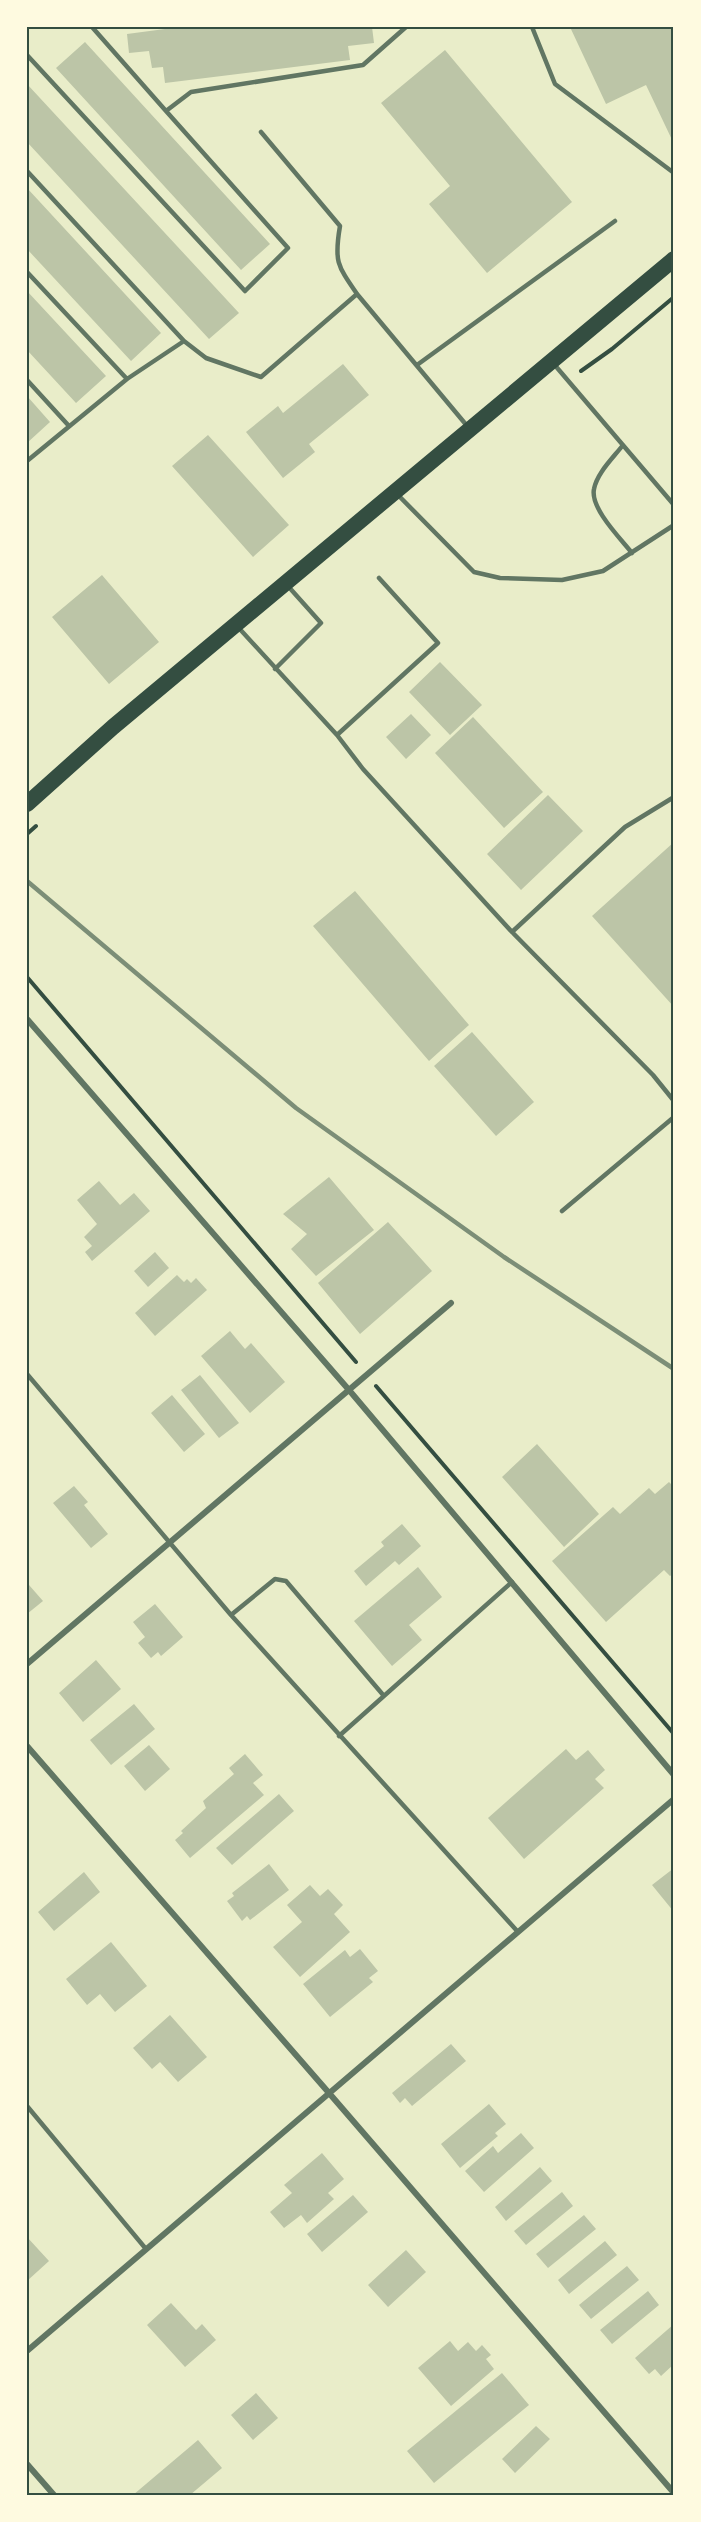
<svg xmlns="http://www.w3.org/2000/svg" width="701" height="2522" font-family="'Varela Round',sans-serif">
<rect width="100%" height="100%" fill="#e9edc9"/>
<path fill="#bcc5a7" d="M 180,27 L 372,27 L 374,43 L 348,46 L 350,60 L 165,83 L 163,67 L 152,68 L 149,51 L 129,53 L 127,34 Z
M 570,27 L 674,27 L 674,144 L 646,85 L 606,104 Z
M 85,42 L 270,244 L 241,270 L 56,68 Z
M 445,50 L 572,202 L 487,273 L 429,204 L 450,186 L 381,103 Z
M 27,84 L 239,313 L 209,339 L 27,142 Z
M 27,188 L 161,333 L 131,361 L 27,249 Z
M 27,291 L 106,376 L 76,403 L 27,350 Z
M 343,364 L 369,395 L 309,444 L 315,452 L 283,478 L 246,432 L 278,406 L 283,413 Z
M 27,396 L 50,422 L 27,443 Z
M 208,435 L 289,525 L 253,557 L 172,466 Z
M 102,575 L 159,642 L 109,684 L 52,617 Z
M 440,662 L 482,705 L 450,735 L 409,692 Z
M 411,714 L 431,735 L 406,759 L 386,737 Z
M 473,717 L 543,792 L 504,828 L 435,753 Z
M 548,795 L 583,831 L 521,890 L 487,854 Z
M 674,842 L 674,1007 L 592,916 Z
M 355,891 L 469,1025 L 429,1061 L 313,926 Z
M 472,1032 L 534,1102 L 496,1136 L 434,1066 Z
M 329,1177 L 374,1230 L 316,1276 L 291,1249 L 307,1234 L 283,1214 Z
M 99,1181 L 120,1205 L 134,1193 L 150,1211 L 92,1261 L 85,1252 L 92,1246 L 84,1237 L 97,1224 L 77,1200 Z
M 388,1222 L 432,1271 L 360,1334 L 318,1283 Z
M 155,1252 L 169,1268 L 148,1287 L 134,1271 Z
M 177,1275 L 184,1282 L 187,1279 L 191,1283 L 196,1278 L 207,1290 L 155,1336 L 135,1313 Z
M 230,1331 L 245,1349 L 251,1343 L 285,1382 L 250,1413 L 201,1356 Z
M 200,1375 L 239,1423 L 219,1438 L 181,1390 Z
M 172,1395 L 205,1434 L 184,1452 L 151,1413 Z
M 537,1444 L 599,1514 L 564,1547 L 502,1477 Z
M 669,1482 L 674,1487 L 674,1573 L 670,1576 L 664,1570 L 606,1622 L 552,1561 L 613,1507 L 620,1514 L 649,1488 L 655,1494 Z
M 74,1486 L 88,1502 L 84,1505 L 108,1534 L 91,1548 L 53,1503 Z
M 402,1524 L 421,1546 L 399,1565 L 395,1561 L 366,1586 L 354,1571 L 384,1546 L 381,1542 Z
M 418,1567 L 442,1597 L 409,1625 L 422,1640 L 392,1666 L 354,1621 Z
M 29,1585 L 43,1601 L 27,1614 L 27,1586 Z
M 155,1604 L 183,1637 L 161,1656 L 158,1652 L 151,1658 L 138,1643 L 145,1637 L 133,1622 Z
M 96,1660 L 121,1689 L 83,1722 L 59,1693 Z
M 134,1704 L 155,1729 L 111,1765 L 90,1740 Z
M 149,1745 L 170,1769 L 145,1791 L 124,1766 Z
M 566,1749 L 576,1760 L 588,1750 L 605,1770 L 595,1779 L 604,1788 L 524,1859 L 488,1818 Z
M 245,1754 L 263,1775 L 253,1783 L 264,1795 L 190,1858 L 175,1840 L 183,1833 L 181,1831 L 206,1808 L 203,1801 L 234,1774 L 229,1768 Z
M 279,1794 L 294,1811 L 232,1865 L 216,1848 Z
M 269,1864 L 289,1890 L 250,1920 L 247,1916 L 242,1921 L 227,1901 L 234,1896 L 232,1893 Z
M 674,1868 L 674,1912 L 652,1885 Z
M 84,1872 L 100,1892 L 54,1931 L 38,1912 Z
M 310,1885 L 320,1896 L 328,1889 L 343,1905 L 334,1914 L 350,1932 L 300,1977 L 273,1947 L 302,1922 L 287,1905 Z
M 111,1942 L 147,1986 L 115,2012 L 100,1994 L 87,2005 L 66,1979 Z
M 360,1949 L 378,1971 L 369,1978 L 373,1982 L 330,2017 L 303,1984 L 345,1950 L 350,1957 Z
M 170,2015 L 207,2057 L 178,2082 L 160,2062 L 152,2069 L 133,2048 Z
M 451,2044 L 466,2061 L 412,2106 L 405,2098 L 400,2103 L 392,2093 Z
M 489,2104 L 506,2124 L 495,2133 L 498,2136 L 460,2168 L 441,2144 Z
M 521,2133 L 534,2148 L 484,2192 L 465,2171 L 493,2146 L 498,2153 Z
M 322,2153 L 344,2179 L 328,2193 L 334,2199 L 307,2223 L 301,2215 L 284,2228 L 270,2212 L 292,2193 L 284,2185 Z
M 540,2167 L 552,2181 L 506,2221 L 495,2207 Z
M 562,2192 L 573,2206 L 526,2245 L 514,2231 Z
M 353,2195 L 368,2212 L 322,2252 L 307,2234 Z
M 584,2215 L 596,2229 L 548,2268 L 536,2254 Z
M 27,2237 L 49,2261 L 27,2281 Z
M 605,2241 L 617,2255 L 569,2294 L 558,2280 Z
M 406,2250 L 426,2272 L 388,2307 L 368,2285 Z
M 627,2266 L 639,2280 L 591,2319 L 579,2305 Z
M 648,2291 L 659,2305 L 612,2344 L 600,2330 Z
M 171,2303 L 196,2330 L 202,2324 L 216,2340 L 185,2367 L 147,2325 Z
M 674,2324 L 674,2364 L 661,2376 L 655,2369 L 649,2374 L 635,2358 Z
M 450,2341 L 458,2351 L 468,2342 L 476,2351 L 482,2345 L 491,2355 L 486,2359 L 494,2369 L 451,2406 L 418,2368 Z
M 502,2373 L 529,2405 L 434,2483 L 407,2451 Z
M 256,2393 L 278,2418 L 253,2440 L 231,2415 Z
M 536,2426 L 550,2439 L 515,2473 L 502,2459 Z
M 198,2440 L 222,2468 L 190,2495 L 133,2495 Z"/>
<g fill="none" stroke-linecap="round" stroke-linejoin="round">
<path stroke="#344e41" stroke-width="4" d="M 581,371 L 612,349 L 674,297
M 27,834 L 36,826
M 27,977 L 356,1362
M 376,1386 L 674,1734"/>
<path stroke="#617663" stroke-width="4.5" d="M 92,27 L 166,111
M 532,27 L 555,84 L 674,173
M 27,55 L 245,291 L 288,248 L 166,111 L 191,92 L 363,65 L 406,27
M 261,132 L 340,226 C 334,261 337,265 357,294 L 468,427
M 27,171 L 184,341
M 27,272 L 127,379
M 553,363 L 674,505
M 417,365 L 615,221
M 27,380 L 69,426
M 623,445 C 613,458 597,473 594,489 C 590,508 620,538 632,553
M 27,461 L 127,379 L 184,341 L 206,358 L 261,377 L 357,294
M 397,494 L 474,572 L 500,578 L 562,580 L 603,571 L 674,525
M 237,626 L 337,735 L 438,643 L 379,578
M 275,669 L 321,623 L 287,585
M 337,735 L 363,769 L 512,932
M 674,797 L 625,827 L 512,932 L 653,1075 L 674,1101
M 562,1211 L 674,1117
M 27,1374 L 231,1615 L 518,1932
M 231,1615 L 275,1579 L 286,1581 L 384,1696
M 339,1736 L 512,1582
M 27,2106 L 146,2249"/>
<path stroke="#617663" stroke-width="6" d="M 27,1019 L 349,1390 L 674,1775
M 27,1664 L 451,1303
M 27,1746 L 329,2093 L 674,2493
M 27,2351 L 674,1799
M 27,2464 L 54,2495"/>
<path stroke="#344e41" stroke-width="16" d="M 27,804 L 113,727 L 674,259"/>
<path stroke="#7c8e77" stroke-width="4.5" d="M 27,881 L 296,1108 L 504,1257 L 674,1369"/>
</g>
<rect width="701" height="2522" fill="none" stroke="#fefae0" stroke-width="57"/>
<rect x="28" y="28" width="644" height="2466" fill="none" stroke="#344e41" stroke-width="2"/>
</svg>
